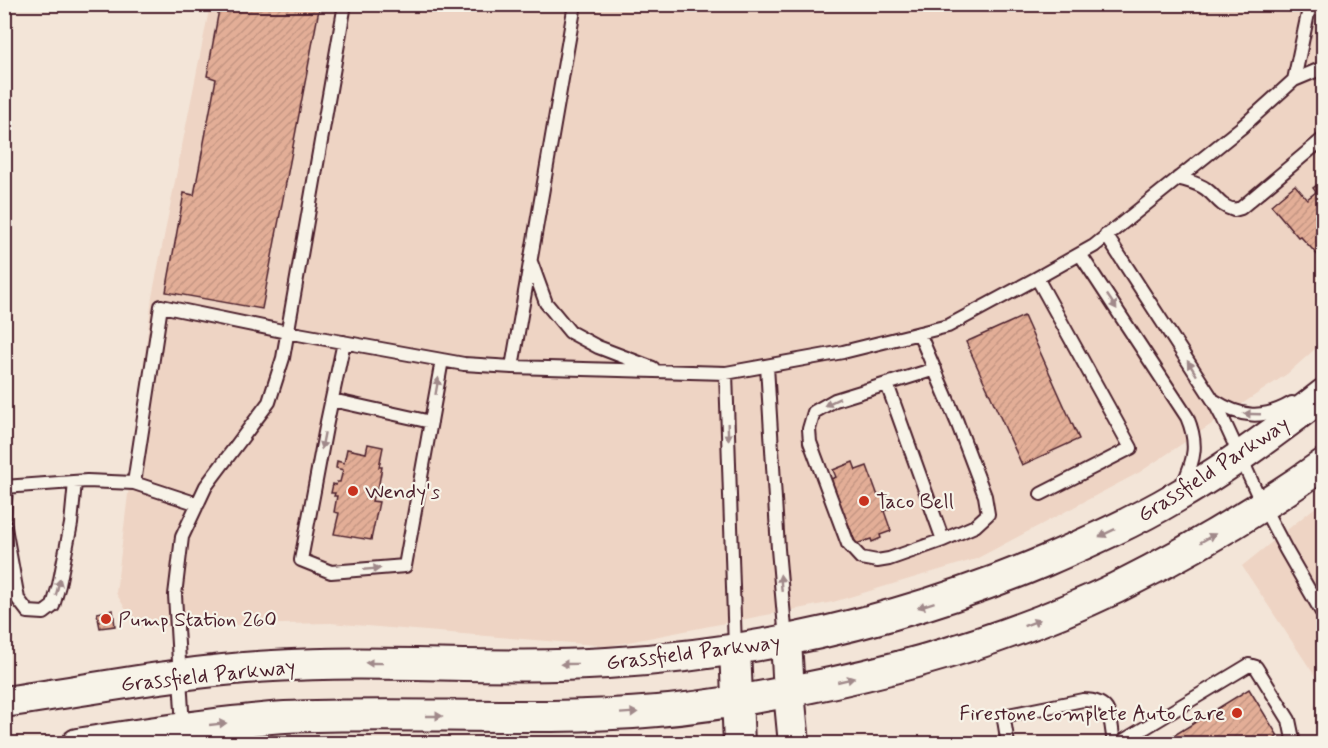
<svg xmlns="http://www.w3.org/2000/svg" width="1328" height="748" font-family="Mynerve,sans-serif">
<defs>
<pattern id="building-hatch" width="6" height="6" patternUnits="userSpaceOnUse" patternTransform="scale(1.5)"><rect width="6" height="6" fill="#e3ae97"/><path d="M-1 1l2-2M0 6l6-6M5 7l2-2" fill="none" stroke="#c49582"/></pattern>
</defs>
<rect width="100%" height="100%" fill="#f3e5d8"/>
<filter id="ink" filterUnits="userSpaceOnUse"><feTurbulence type="fractalNoise" baseFrequency=".0167" numOctaves="2"/><feDisplacementMap in="SourceGraphic" scale="12" xChannelSelector="R" yChannelSelector="G"/><feConvolveMatrix kernelMatrix="1 2 1 2 8 2 1 2 1" color-interpolation-filters="sRGB"/></filter>
<g filter="url(#ink)">
<path fill="#eed4c4" d="M 210,5 L 1323,5 L 1323,342 L 1287,374 L 1140,472 L 976,559 L 833,602 L 608,646 L 330,623 L 136,627 L 116,593 L 152,297 Z
M 1323,501 L 1323,688 L 1242,566 Z"/>
<path fill="url(#building-hatch)" stroke="#4a1f2b" stroke-width="1.5" d="M 220,4 L 320,4 L 262,309 L 166,292 L 184,193 L 194,195 L 216,79 L 207,76 Z
M 1324,180 L 1324,262 L 1300,236 L 1298,237 L 1271,205 L 1295,185 L 1307,199 L 1316,192 L 1313,188 Z
M 1024,316 L 1079,439 L 1022,465 L 966,342 Z
M 368,444 L 383,447 L 379,467 L 382,467 L 378,489 L 375,488 L 372,501 L 379,502 L 371,540 L 334,534 L 339,513 L 334,512 L 337,496 L 334,496 L 335,493 L 331,493 L 333,484 L 336,485 L 337,482 L 340,482 L 343,470 L 336,468 L 337,461 L 344,463 L 347,449 L 366,453 Z
M 853,462 L 856,470 L 867,466 L 878,496 L 882,494 L 883,498 L 887,496 L 890,505 L 887,506 L 888,509 L 884,511 L 891,531 L 880,535 L 881,538 L 872,542 L 871,539 L 856,544 L 846,518 L 844,518 L 841,510 L 842,509 L 831,479 L 836,477 L 833,470 Z
M 113,610 L 115,626 L 100,628 L 97,613 Z
M 1249,689 L 1278,736 L 1267,744 L 1160,744 Z
M 1051,739 L 1052,744 L 1021,744 L 1021,743 Z"/>
<g fill="none" stroke-linecap="round" stroke-linejoin="round">
<defs>
<path id="service" d="M 575,4 L 512,367 L 726,373 L 843,352 L 948,326 L 1037,278 L 1094,246 L 1242,127 L 1294,80 L 1318,70 L 1324,71
M 1294,80 L 1310,4
M 1178,178 C 1187,181 1198,183 1206,189 C 1218,198 1218,205 1234,210 L 1241,208 L 1324,138
M 1106,235 L 1213,400 L 1222,417 L 1263,506 L 1286,550 L 1324,616
M 1080,254 L 1187,417 C 1198,443 1195,459 1183,484
M 531,262 L 546,303 L 570,332 L 598,347 L 653,368
M 1037,278 L 1131,448 L 1041,494
M 919,333 L 957,422 L 985,496 L 988,514 L 975,526 L 943,540 L 889,559 L 877,561 L 861,558 L 848,544 L 810,442 L 809,429 L 814,412 L 835,400 L 935,369
M 344,342 L 327,422 L 301,560 L 331,572 L 405,566 L 442,360
M 767,366 L 778,549 L 786,640
M 726,373 L 735,648
M 887,384 L 943,540
M 332,400 L 431,422
M 1213,400 C 1241,418 1263,420 1292,403
M 4,487 L 87,481 L 134,483
M 198,504 L 134,483 L 161,306 L 287,332 L 464,364 L 512,367
M 4,517 L 6,487
M 4,522 L 18,599 L 28,612 L 44,613 L 53,606 L 59,585 L 71,524 L 75,482
M 183,727 L 175,595 L 182,537 L 206,486 L 269,402 L 283,358 L 345,4
M 1008,744 L 1004,720 L 1008,715 L 1083,700 C 1113,700 1110,719 1114,744
M 1118,744 L 1249,665 L 1256,667 L 1289,720 L 1293,739"/>
<path id="tertiary" d="M 786,641 L 789,692 L 794,744
M 735,649 L 739,744
M 4,702 C 94,689 183,671 273,666 C 384,659 496,670 607,663 C 759,654 904,620 1045,561 C 1089,542 1134,522 1176,497 C 1228,467 1277,431 1324,394
M 77,744 C 129,736 180,728 233,722 C 250,720 267,718 285,717 C 409,711 533,722 657,711 C 707,707 757,698 806,688 C 912,667 1018,635 1116,588 C 1188,552 1258,511 1324,464"/>
</defs>
<use href="#service" stroke="#4a1f2b" stroke-width="16"/>
<use href="#tertiary" stroke="#4a1f2b" stroke-width="34"/>
<use href="#service" stroke="#f7f3e8" stroke-width="12"/>
<use href="#tertiary" stroke="#f7f3e8" stroke-width="30"/>
</g>
<defs><path id="oneway-solid" d="M-6-.8H1V-3.2L6.5 0L1 3.2V.8H-6Z" transform="scale(1.5)"/></defs>
<g fill="#a0898a">
<use href="#oneway-solid" transform="translate(1112 302) rotate(56)"/>
<use href="#oneway-solid" transform="translate(1192 368) rotate(-123)"/>
<use href="#oneway-solid" transform="translate(437 386) rotate(-80)"/>
<use href="#oneway-solid" transform="translate(832 402) rotate(154)"/>
<use href="#oneway-solid" transform="translate(1252 414) rotate(-178)"/>
<use href="#oneway-solid" transform="translate(728 432) rotate(88)"/>
<use href="#oneway-solid" transform="translate(323 441) rotate(101)"/>
<use href="#oneway-solid" transform="translate(1107 533) rotate(154)"/>
<use href="#oneway-solid" transform="translate(1208 538) rotate(-30)"/>
<use href="#oneway-solid" transform="translate(372 569) rotate(-5)"/>
<use href="#oneway-solid" transform="translate(781 583) rotate(-95)"/>
<use href="#oneway-solid" transform="translate(58 587) rotate(-75)"/>
<use href="#oneway-solid" transform="translate(926 605) rotate(162)"/>
<use href="#oneway-solid" transform="translate(1032 623) rotate(-21)"/>
<use href="#oneway-solid" transform="translate(374 663) rotate(-179)"/>
<use href="#oneway-solid" transform="translate(569 664) rotate(179)"/>
<use href="#oneway-solid" transform="translate(846 680) rotate(-13)"/>
<use href="#oneway-solid" transform="translate(629 713) rotate(-4)"/>
<use href="#oneway-solid" transform="translate(434 716)"/>
<use href="#oneway-solid" transform="translate(218 724) rotate(-6)"/>
</g>
</g>
<g fill="#c8321e" stroke="#f7f3e8" stroke-width="2">
<circle cx="353" cy="491" r="6"/>
<circle cx="864" cy="501" r="6"/>
<circle cx="106" cy="619" r="6"/>
<circle cx="1237" cy="713" r="6"/>
</g>
<g text-anchor="middle" stroke-width="4.5" stroke-linejoin="round" paint-order="stroke">
<g font-size="21" fill="#4a1f2b" stroke="#f7f3e8">
<text transform="translate(1213 469) rotate(-33)" y="7">Grassfield Parkway</text>
<text transform="translate(693 652) rotate(-7)" y="7">Grassfield Parkway</text>
<text transform="translate(208 675) rotate(-6)" y="7">Grassfield Parkway</text>
</g>
<g font-size="21" fill="#4a1f2b" stroke="#f7f3e8" text-anchor="start">
<text x="365" y="498">Wendy's</text>
<text x="876" y="508">Taco Bell</text>
<text x="118" y="626">Pump Station 260</text>
<text x="1225" y="720" text-anchor="end">Firestone Complete Auto Care</text>
</g>
</g>
<rect width="1328" height="748" fill="none" stroke="#f7f3e8" stroke-width="24"/>
<rect x="12" y="12" width="1304" height="724" fill="none" stroke="#4a1f2b" stroke-width="2" filter="url(#ink)"/>
</svg>
